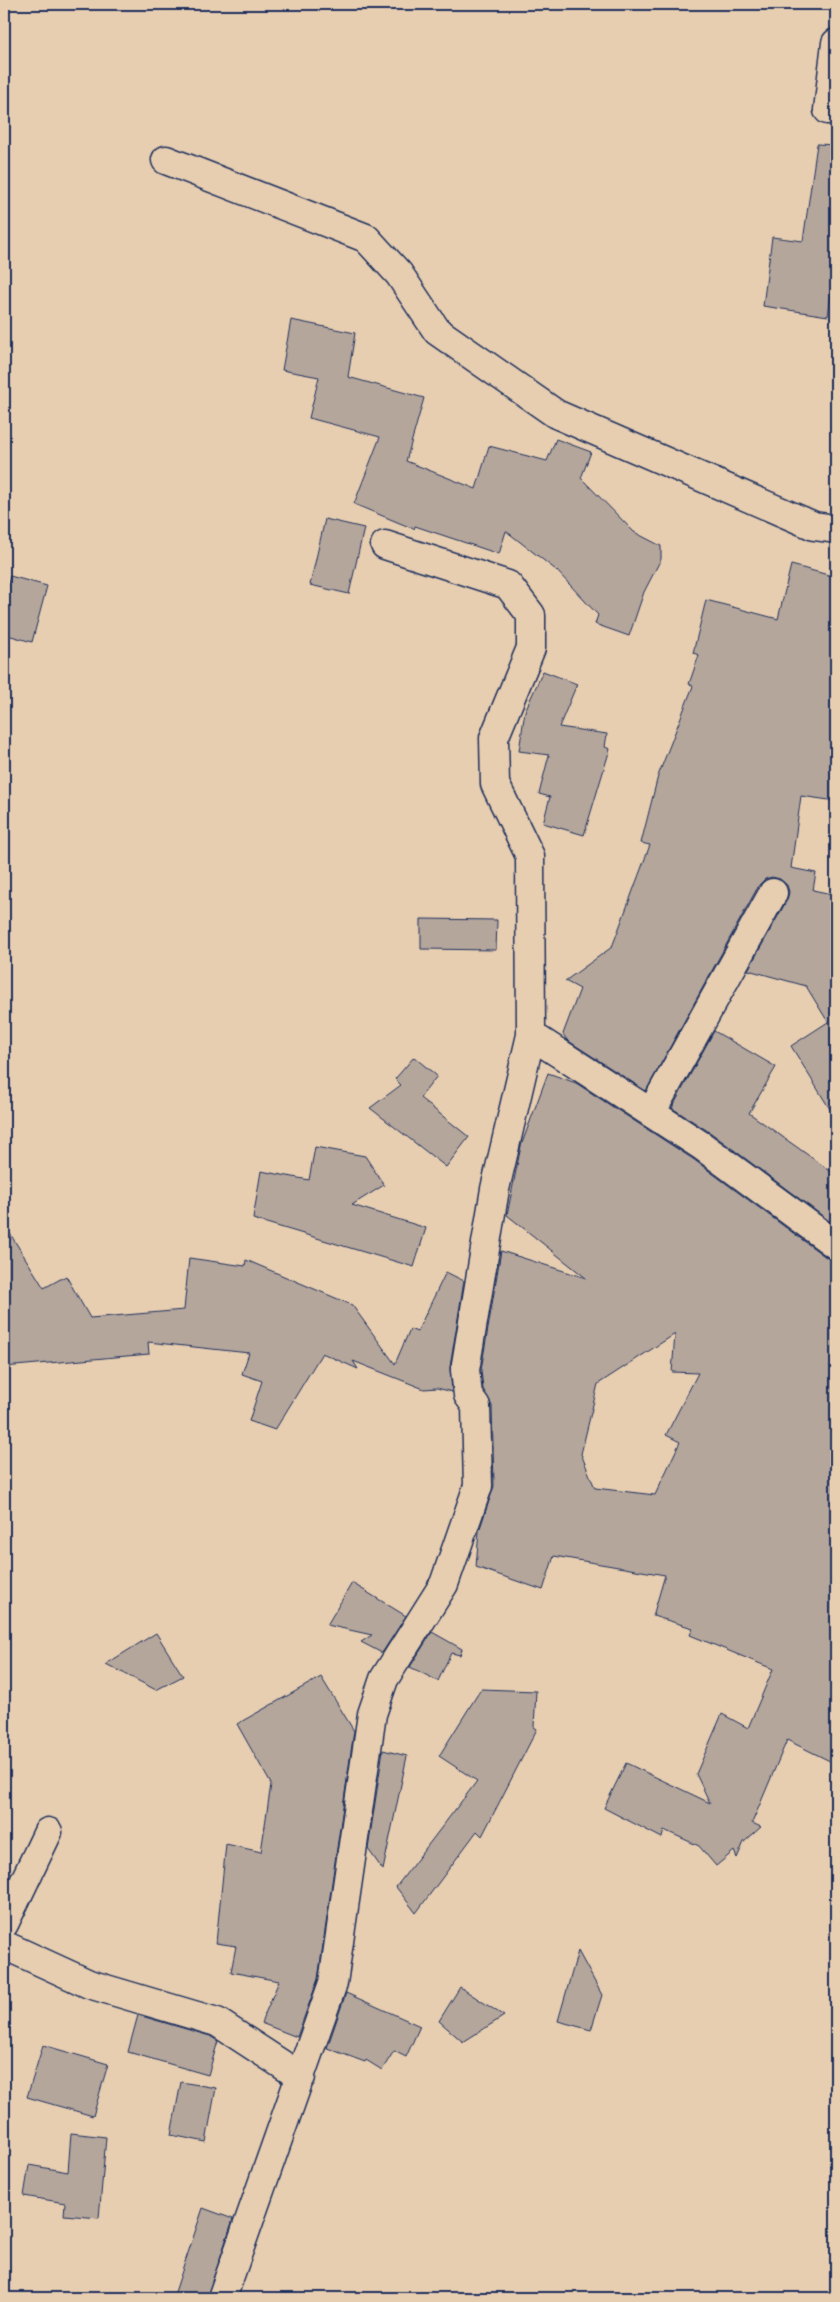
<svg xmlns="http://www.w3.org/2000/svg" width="840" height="2302" font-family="Caveat,sans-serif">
<rect width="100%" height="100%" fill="#e8ceb0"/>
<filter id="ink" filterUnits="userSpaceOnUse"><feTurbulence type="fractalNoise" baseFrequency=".02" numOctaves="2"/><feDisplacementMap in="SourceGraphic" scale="10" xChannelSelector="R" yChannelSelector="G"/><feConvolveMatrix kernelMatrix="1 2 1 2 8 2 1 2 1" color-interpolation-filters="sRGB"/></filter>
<g filter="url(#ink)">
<path fill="#b5a69c" stroke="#1b2f5e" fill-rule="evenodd" d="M 817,144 L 836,145 L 836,258 L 828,316 L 763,306 L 772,237 L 803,241 Z
M 291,320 L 355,333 L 348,377 L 424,398 L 406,461 L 476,489 L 489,446 L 547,461 L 556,439 L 591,452 L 581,478 L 634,532 L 661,546 L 661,559 L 644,592 L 629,636 L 595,624 L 598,615 L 556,570 L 506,531 L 499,554 L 415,526 L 414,529 L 354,504 L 380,437 L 309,418 L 319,377 L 282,370 Z
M 325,519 L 364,528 L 349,594 L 310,585 Z
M 791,565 L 836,577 L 836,801 L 801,796 L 791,868 L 816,873 L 813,890 L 836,895 L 836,1119 L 791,1046 L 828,1022 L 806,986 L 748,970 L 787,900 L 789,892 L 787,885 L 780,879 L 772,877 L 765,879 L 759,885 L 646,1091 L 567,1040 L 563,1034 L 580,989 L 565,981 L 612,947 L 650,845 L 641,843 L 658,776 L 693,686 L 689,684 L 699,655 L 693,653 L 706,600 L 778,619 Z
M 10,576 L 47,586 L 32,642 L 4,634 L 4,599 Z
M 543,671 L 577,684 L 559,727 L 607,734 L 605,747 L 610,749 L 584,835 L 543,823 L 550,797 L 539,794 L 549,755 L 519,751 L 525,711 Z
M 421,919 L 497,920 L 496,950 L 421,949 Z
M 714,1031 L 776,1067 L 749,1113 L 836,1175 L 836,1226 L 711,1133 L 672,1108 Z
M 414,1057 L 437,1076 L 420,1098 L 469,1137 L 446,1167 L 370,1108 L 401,1085 L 395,1079 Z
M 548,1073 L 576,1083 L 693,1159 L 827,1258 L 836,1260 L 836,1764 L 787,1740 L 752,1823 L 761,1827 L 744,1842 L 737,1858 L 734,1851 L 716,1866 L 699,1846 L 664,1830 L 662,1838 L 604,1808 L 626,1763 L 710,1803 L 696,1774 L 722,1714 L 748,1728 L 773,1669 L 690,1635 L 693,1628 L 653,1616 L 665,1575 L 554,1556 L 543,1590 L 476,1567 L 479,1531 L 494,1486 L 492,1406 L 483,1389 L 481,1370 L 501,1251 L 586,1278 L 507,1215 L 521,1146 ZM 675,1334 L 672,1372 L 698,1373 L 666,1435 L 680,1442 L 655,1495 L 595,1488 L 581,1454 L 598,1384 Z
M 315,1147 L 365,1156 L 384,1185 L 352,1205 L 426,1228 L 414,1267 L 253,1219 L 261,1171 L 309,1180 Z
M 4,1224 L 44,1288 L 66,1276 L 90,1318 L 184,1310 L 189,1258 L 245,1266 L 246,1260 L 352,1305 L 395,1364 L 410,1329 L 417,1332 L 446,1272 L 464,1281 L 450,1367 L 452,1392 L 437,1388 L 424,1389 L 353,1361 L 358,1369 L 322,1353 L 275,1430 L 249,1421 L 262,1381 L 242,1374 L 249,1353 L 148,1342 L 149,1354 L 4,1367 Z
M 352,1583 L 406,1616 L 382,1653 L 361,1642 L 372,1635 L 327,1625 Z
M 432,1632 L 462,1649 L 460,1655 L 451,1653 L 438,1681 L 410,1667 Z
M 156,1633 L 183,1676 L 156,1690 L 106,1664 Z
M 321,1677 L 354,1731 L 318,1979 L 297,2037 L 261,2023 L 279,1981 L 231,1972 L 236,1946 L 216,1943 L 226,1844 L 261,1852 L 271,1784 L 237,1724 Z
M 481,1689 L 536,1691 L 534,1727 L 537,1729 L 482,1836 L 477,1831 L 416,1913 L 396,1887 L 477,1781 L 439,1756 Z
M 383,1750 L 407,1756 L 383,1870 L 368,1849 Z
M 578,1951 L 602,1995 L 591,2030 L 558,2021 Z
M 460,1987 L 504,2016 L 463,2042 L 439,2021 Z
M 346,1993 L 420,2026 L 406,2057 L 394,2051 L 382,2070 L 366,2060 L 365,2062 L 327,2048 Z
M 138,2015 L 210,2036 L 218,2041 L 208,2075 L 128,2052 Z
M 43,2045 L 108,2064 L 93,2116 L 27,2097 Z
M 181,2082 L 216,2088 L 206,2142 L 171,2135 Z
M 71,2133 L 106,2137 L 99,2218 L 64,2215 L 65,2203 L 24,2196 L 29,2165 L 68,2172 Z
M 203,2208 L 233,2219 L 207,2298 L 173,2298 Z"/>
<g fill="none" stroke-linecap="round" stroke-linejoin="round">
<defs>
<path id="street" d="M 828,110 L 836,43
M 166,160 L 366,238 L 399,274 L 437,331 L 556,414 L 814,526 L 836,529
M 531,1035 L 702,1146 L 836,1245
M 651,1113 L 773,893
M 4,1924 L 48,1832
M 4,1945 L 89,1984 L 217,2022 L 301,2077
M 222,2298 L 333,1983 L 372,1714 L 384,1679 L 444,1584 L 478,1486 L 476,1406 L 468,1395 L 465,1370 L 495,1189 L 531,1035 L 530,856 L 495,784 L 494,738 L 531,648 L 531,615 L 508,585 L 385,545"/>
</defs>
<use href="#street" stroke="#1b2f5e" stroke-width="31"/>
<use href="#street" stroke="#e8ceb0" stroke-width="28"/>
</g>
</g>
<rect width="840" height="2302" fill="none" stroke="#e8ceb0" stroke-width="20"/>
<rect x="10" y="10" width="820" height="2282" fill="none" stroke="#1b2f5e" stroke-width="2" filter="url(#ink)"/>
</svg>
